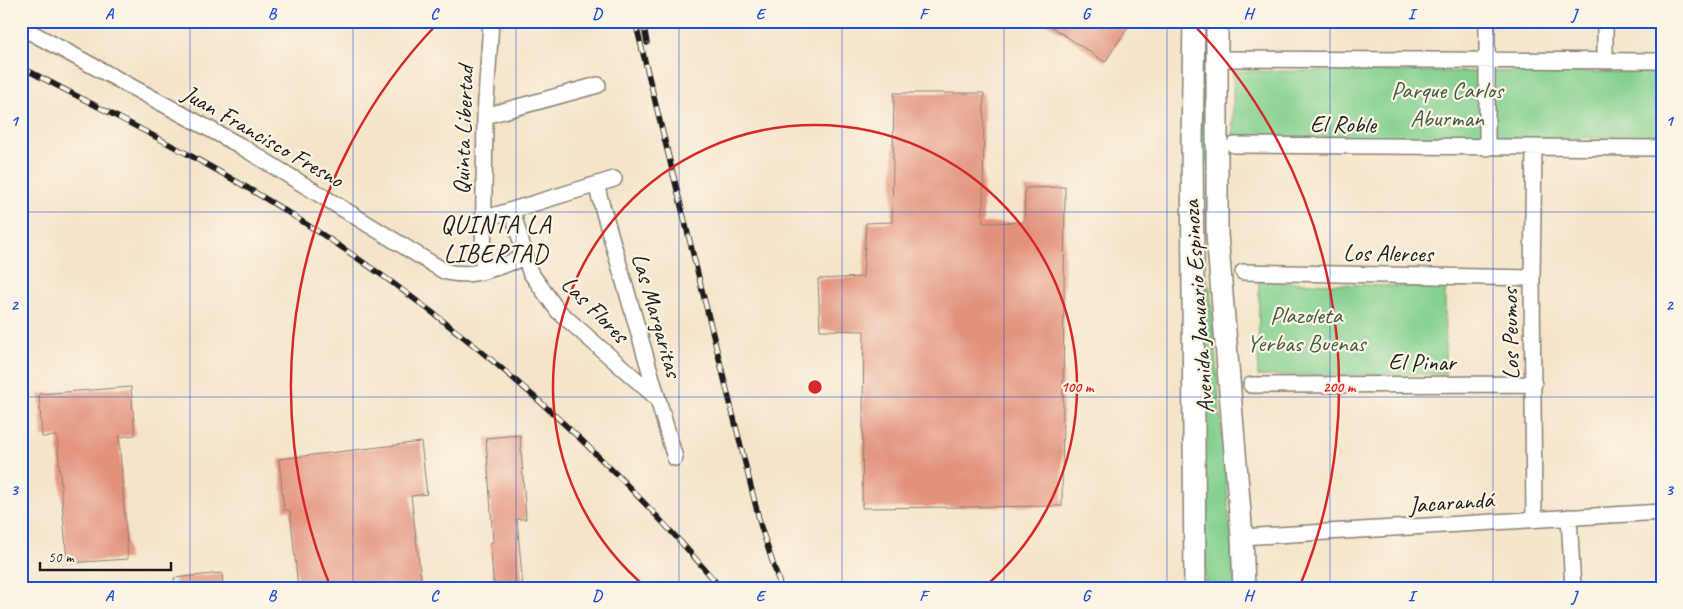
<svg xmlns="http://www.w3.org/2000/svg" width="1683" height="609" font-family="Caveat,sans-serif">
<rect width="100%" height="100%" fill="#fcf5e5"/>
<filter id="ink" filterUnits="userSpaceOnUse"><feTurbulence type="fractalNoise" baseFrequency=".02" numOctaves="2"/><feDisplacementMap in="SourceGraphic" scale="10" xChannelSelector="R" yChannelSelector="G"/><feConvolveMatrix kernelMatrix="1 2 1 2 8 2 1 2 1" color-interpolation-filters="sRGB"/></filter>
<filter id="wash" filterUnits="userSpaceOnUse"><feTurbulence type="fractalNoise" baseFrequency=".0096" numOctaves="4" result="noise"/><feDisplacementMap in="SourceGraphic" scale="20" xChannelSelector="R" yChannelSelector="G"/><feGaussianBlur stdDeviation="1.12" result="paint"/><feColorMatrix in="noise" values="0 0 0 0 0 0 0 0 0 0 0 0 0 0 0 0 0 1.4 0 .05"/><feComposite in="paint" operator="in"/></filter>
<g filter="url(#wash)">
<rect width="100%" height="100%" fill="#f5e4ca"/>
<path fill="#83d08f" stroke="#507656" d="M 1200,21 L 1212,21 L 1210,166 L 1198,153 Z
M 1233,71 L 1662,72 L 1662,138 L 1233,137 Z
M 1202,267 L 1210,289 L 1235,588 L 1205,588 Z
M 1259,281 L 1445,288 L 1445,374 L 1258,376 Z"/>
<g id="blocks">
<path fill="#e2927b" d="M 1043,21 L 1132,21 L 1105,62 Z
M 894,93 L 984,93 L 983,223 L 1024,222 L 1025,188 L 1065,187 L 1062,506 L 862,508 L 864,331 L 820,330 L 818,279 L 863,277 L 866,223 L 892,222 Z
M 131,387 L 135,435 L 119,437 L 128,559 L 67,563 L 57,436 L 42,437 L 39,394 Z
M 520,435 L 526,519 L 517,519 L 523,588 L 494,588 L 490,543 L 493,542 L 486,438 Z
M 421,442 L 427,494 L 411,496 L 422,588 L 298,588 L 290,510 L 284,510 L 279,459 Z
M 222,573 L 223,588 L 175,588 L 174,578 Z"/>
</g>
</g>
<g filter="url(#ink)">
<use href="#blocks" fill-opacity="0" stroke="#888073" stroke-width="1"/>
<g fill="none" stroke-linecap="round" stroke-linejoin="round">
<defs>
<path id="street" d="M 1487,21 L 1487,148
M 21,27 L 239,145 L 444,271 C 471,280 500,266 526,257
M 1217,59 L 1662,61
M 1605,61 L 1605,21
M 485,116 L 598,85
M 1234,145 L 1662,148
M 596,185 L 675,458
M 512,211 L 530,272 L 558,311 L 657,398
M 483,219 L 614,179
M 483,271 L 485,116 L 491,21
M 1243,272 L 1532,278
M 1251,385 L 1534,384
M 1569,517 L 1573,588
M 1534,519 L 1532,278 L 1534,147
M 1242,537 L 1662,512"/>
<path id="secondary" d="M 1194,21 L 1192,141 L 1195,588
M 1217,21 L 1217,234 L 1242,537 L 1244,588"/>
</defs>
<use href="#street" stroke="#888073" stroke-width="18"/>
<use href="#secondary" stroke="#888073" stroke-width="24"/>
<use href="#street" stroke="#fff" stroke-width="15"/>
<use href="#secondary" stroke="#fff" stroke-width="21"/>
<defs>
<path id="rail" d="M 635,21 L 761,527 L 781,588
M 643,21 L 647,43
M 21,67 C 115,116 211,163 300,220 C 459,321 599,444 721,588"/>
</defs>
<use href="#rail" stroke="#1c1c1c" stroke-width="5.5"/>
<use href="#rail" stroke="#fcf5e5" stroke-width="4" stroke-dasharray="11" stroke-linecap="butt"/>
</g>
</g>
<path fill="none" stroke="#1d4ed8" stroke-width="1" stroke-opacity="0.55" d="M 190,21 L 190,588M 353,21 L 353,588M 516,21 L 516,588M 679,21 L 679,588M 842,21 L 842,588M 1004,21 L 1004,588M 1167,21 L 1167,588M 1330,21 L 1330,588M 1493,21 L 1493,588M 21,212 L 1662,212M 21,397 L 1662,397"/>
<g fill="none" stroke="#d62828" stroke-width="2.5">
<path d="M647 588A262 262 0 1 1 983 588"/>
<path d="M331 588A524 524 0 0 1 438 23M1192 23A524 524 0 0 1 1299 588"/>
</g>
<g text-anchor="middle" stroke-width="4.5" stroke-linejoin="round" paint-order="stroke">
<g font-size="24" fill="#405b44" stroke="#fcf5e5">
<text x="1447" y="98">Parque Carlos<tspan x="1447" dy="28">Aburman</tspan></text>
<text x="1306" y="323">Plazoleta<tspan x="1306" dy="28">Yerbas Buenas</tspan></text>
</g>
<g font-size="24" fill="#1c1c1c" stroke="#fcf5e5">
<text transform="translate(1343 124) rotate(1)" y="8">El Roble</text>
<text transform="translate(463 130) rotate(-88)" y="8">Quinta Libertad</text>
<text transform="translate(263 136) rotate(30)" y="8">Juan Francisco Fresno</text>
<text transform="translate(1388 253) rotate(1)" y="8">Los Alerces</text>
<text transform="translate(1198 307) rotate(-94)" y="8">Avenida Januario Espinoza</text>
<text transform="translate(595 309) rotate(45)" y="8">Las Flores</text>
<text transform="translate(657 315) rotate(74)" y="8">Las Margaritas</text>
<text transform="translate(1510 334) rotate(-91)" y="8">Los Peumos</text>
<text x="1422" y="370">El Pinar</text>
<text transform="translate(1451 502) rotate(-4)" y="8">Jacarandá</text>
</g>
<g font-size="25" letter-spacing="1" fill="#1c1c1c" stroke="#fcf5e5">
<text x="496" y="233">QUINTA LA<tspan x="496" dy="29">LIBERTAD</tspan></text>
</g>
</g>
<circle cx="815" cy="387" r="8" fill="#d62828" stroke="#fcf5e5" stroke-width="2.5"/>
<g font-size="15" text-anchor="middle" font-weight="bold" fill="#d62828" stroke="#fcf5e5" stroke-width="4.5" stroke-linejoin="round" paint-order="stroke">
<text x="1077" y="392">100 m</text>
<text x="1339" y="392">200 m</text>
</g>
<rect width="1683" height="609" fill="none" stroke="#fcf5e5" stroke-width="55"/>
<path d="M40 562v8h131v-8" fill="none" stroke="#1c1c1c" stroke-width="2.5"/>
<text x="48" y="562" font-size="15" fill="#1c1c1c" stroke="#fcf5e5" stroke-width="4" paint-order="stroke">50 m</text>
<rect x="28" y="28" width="1628" height="554" fill="none" stroke="#1d4ed8" stroke-width="2"/>
<g font-size="16" text-anchor="middle" font-weight="bold" fill="#1d4ed8">
<text x="109" y="19">A</text>
<text x="272" y="19">B</text>
<text x="434" y="19">C</text>
<text x="597" y="19">D</text>
<text x="760" y="19">E</text>
<text x="923" y="19">F</text>
<text x="1086" y="19">G</text>
<text x="1248" y="19">H</text>
<text x="1411" y="19">I</text>
<text x="1574" y="19">J</text>
<text x="14" y="126">1</text>
<text x="1669" y="126">1</text>
<text x="14" y="310">2</text>
<text x="1669" y="310">2</text>
<text x="14" y="495">3</text>
<text x="1669" y="495">3</text>
<text x="109" y="601">A</text>
<text x="272" y="601">B</text>
<text x="434" y="601">C</text>
<text x="597" y="601">D</text>
<text x="760" y="601">E</text>
<text x="923" y="601">F</text>
<text x="1086" y="601">G</text>
<text x="1248" y="601">H</text>
<text x="1411" y="601">I</text>
<text x="1574" y="601">J</text>
</g>
</svg>
